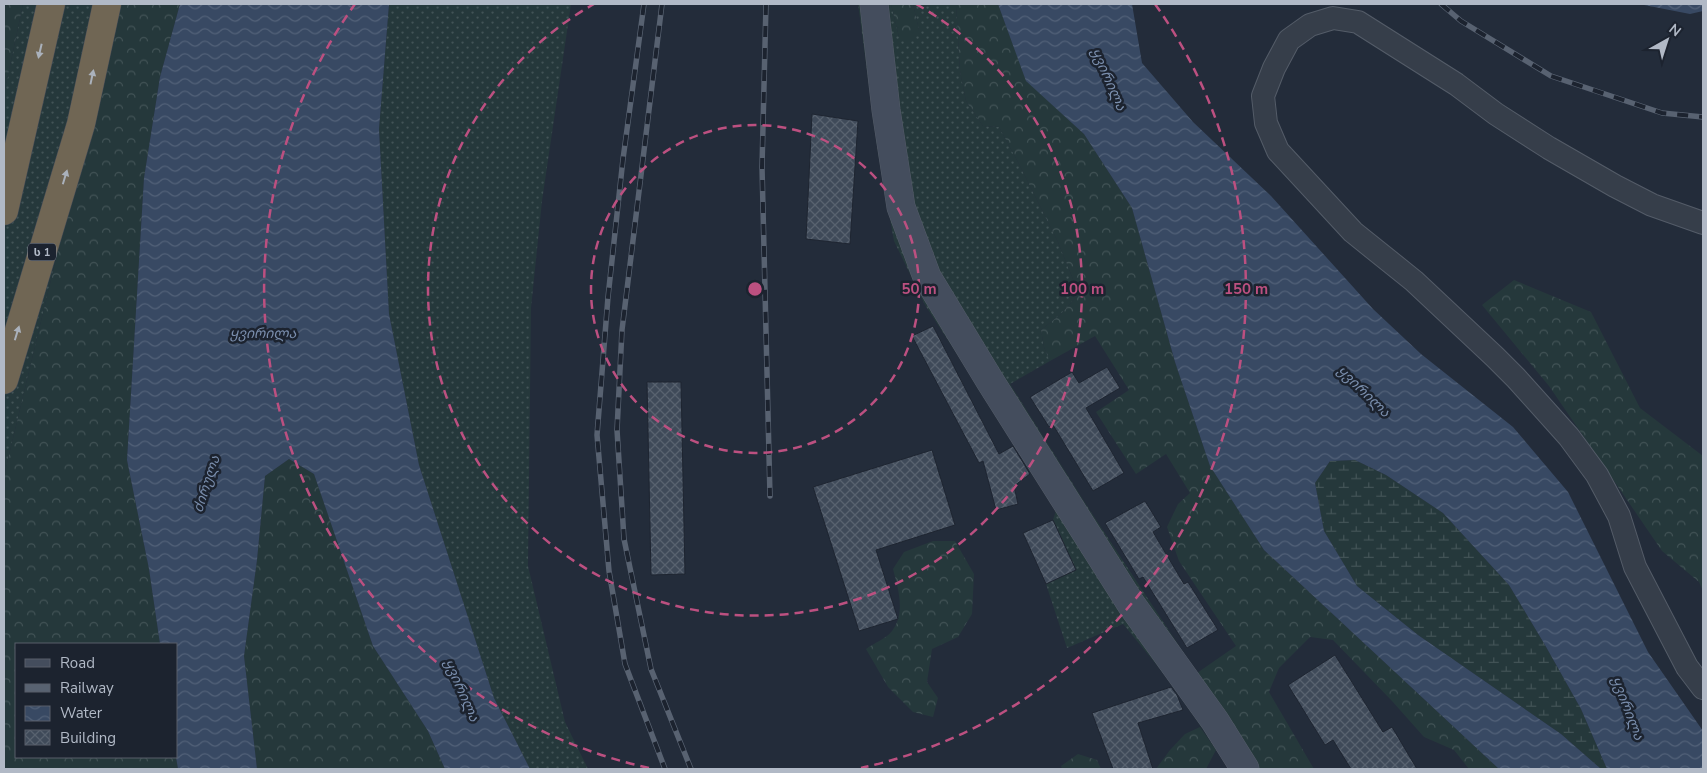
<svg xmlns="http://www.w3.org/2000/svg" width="1707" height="773" font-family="'Nunito Sans','Noto Sans Georgian',sans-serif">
<defs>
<pattern id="grass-dots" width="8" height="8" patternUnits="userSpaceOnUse" patternTransform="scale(1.25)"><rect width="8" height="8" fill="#25383b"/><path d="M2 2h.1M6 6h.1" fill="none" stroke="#425356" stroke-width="1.8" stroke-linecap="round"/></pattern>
<pattern id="forest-crowns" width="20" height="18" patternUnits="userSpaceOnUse" patternTransform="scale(1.25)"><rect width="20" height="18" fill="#25383b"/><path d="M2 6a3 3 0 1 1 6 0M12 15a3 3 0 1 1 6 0" fill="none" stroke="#425356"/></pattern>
<pattern id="wetland-marsh" width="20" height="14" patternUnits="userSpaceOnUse" patternTransform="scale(1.25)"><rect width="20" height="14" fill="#25383b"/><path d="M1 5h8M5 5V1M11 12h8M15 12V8" fill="none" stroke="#425356"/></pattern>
<pattern id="water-waves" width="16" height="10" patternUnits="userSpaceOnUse" patternTransform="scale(1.25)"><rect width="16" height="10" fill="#384963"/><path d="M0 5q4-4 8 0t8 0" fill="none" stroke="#526178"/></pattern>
<pattern id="building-cross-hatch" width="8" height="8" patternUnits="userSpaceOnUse" patternTransform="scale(1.25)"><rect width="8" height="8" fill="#3f4a59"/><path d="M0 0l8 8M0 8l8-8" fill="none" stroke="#58626f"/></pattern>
</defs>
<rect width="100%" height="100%" fill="#232c3a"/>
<path fill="url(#grass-dots)" d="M 23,4 L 111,4 L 66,217 L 4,476 L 4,94 Z
M 389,4 L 571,4 L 542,201 L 531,308 L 528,566 L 565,722 L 588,769 L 530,769 L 494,698 L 419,465 L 389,314 L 379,129 Z
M 858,4 L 891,4 L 899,37 L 919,30 L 913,4 L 956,4 L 960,71 L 966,101 L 983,126 L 999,127 L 1018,162 L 1058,242 L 1079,294 L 1061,314 L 1041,330 L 1044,347 L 1050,361 L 1010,384 L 1087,506 L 1260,769 L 1229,769 L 1174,686 L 1123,624 L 1067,648 L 1046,584 L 1076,570 L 1053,520 L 1057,507 L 925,305 L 894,241 L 878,152 Z"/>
<path fill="url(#forest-crowns)" d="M 4,4 L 23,4 L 4,94 Z
M 111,4 L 180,4 L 160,77 L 144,178 L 127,460 L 149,569 L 160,644 L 16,644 L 16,757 L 176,757 L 178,769 L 4,769 L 4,476 L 66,217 Z
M 891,4 L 913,4 L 919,30 L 909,40 L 899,37 Z
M 956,4 L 998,4 L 1026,80 L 1084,134 L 1132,208 L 1175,362 L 1210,466 L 1264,550 L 1499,769 L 1469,769 L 1454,750 L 1424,737 L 1392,701 L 1333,640 L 1310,637 L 1279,668 L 1269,692 L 1314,769 L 1260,769 L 1197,673 L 1236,646 L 1179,561 L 1167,527 L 1178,504 L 1190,493 L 1166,454 L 1136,474 L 1096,412 L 1129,390 L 1095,336 L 1050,361 L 1044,347 L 1041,330 L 1061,314 L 1079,294 L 1058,242 L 1018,162 L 999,127 L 983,126 L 966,101 L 960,71 Z
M 1514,280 L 1591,312 L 1640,408 L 1703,456 L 1703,591 L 1699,582 L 1662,551 L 1549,386 L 1482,305 Z
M 289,459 L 314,474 L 373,646 L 428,731 L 445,769 L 257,769 L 244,656 L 257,560 L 265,476 Z
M 933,541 L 955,541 L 974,574 L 972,614 L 958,637 L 932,649 L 927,682 L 938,698 L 933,717 L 913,712 L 888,687 L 866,649 C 874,643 887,638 892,631 C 906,613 898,588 893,569 L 904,552 Z
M 1200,727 L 1216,750 L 1206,769 L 1156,769 L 1170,750 L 1185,734 Z
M 1078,754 L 1097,760 L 1101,769 L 1062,769 L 1061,766 Z"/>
<path fill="url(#wetland-marsh)" d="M 1355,460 L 1386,475 L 1443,513 L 1509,585 L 1545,645 L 1581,709 L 1607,769 L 1601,769 L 1561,734 L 1418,635 L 1357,586 L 1324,531 L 1315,483 L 1330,461 Z"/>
<path fill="url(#water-waves)" d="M 180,4 L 389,4 L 379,129 L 389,314 L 419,465 L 494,698 L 530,769 L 445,769 L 428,731 L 373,646 L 314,474 L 289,459 L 265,476 L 257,560 L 244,656 L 257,769 L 178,769 L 176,757 L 176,644 L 160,644 L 149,569 L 127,460 L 144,178 L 160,77 Z
M 998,4 L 1132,4 L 1142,63 L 1193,122 L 1271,196 L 1373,309 L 1421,354 L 1513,427 L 1568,492 L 1648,652 L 1703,731 L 1703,769 L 1607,769 L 1581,709 L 1545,645 L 1509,585 L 1443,513 L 1386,475 L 1355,460 L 1330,461 L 1315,483 L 1324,531 L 1357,586 L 1418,635 L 1561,734 L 1601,769 L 1499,769 L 1264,550 L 1210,466 L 1175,362 L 1132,208 L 1084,134 L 1026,81 Z
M 1639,4 L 1703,4 L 1703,11 L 1690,14 Z"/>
<path fill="url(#building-cross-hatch)" stroke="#1e2531" d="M 812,114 L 858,121 L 850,244 L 806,239 Z
M 933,326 L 999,454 L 1013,446 L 1030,474 L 1014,486 L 1018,504 L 996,510 L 983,461 L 979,463 L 912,336 Z
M 1107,367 L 1120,388 L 1086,408 L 1124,473 L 1093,491 L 1053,425 L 1049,427 L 1030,397 L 1072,372 L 1079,383 Z
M 647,382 L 681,382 L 685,574 L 651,575 Z
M 932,450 L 955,525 L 876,550 L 898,619 L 859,631 L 813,487 Z
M 1145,501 L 1161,527 L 1153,532 L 1184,584 L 1188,582 L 1218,630 L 1187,648 L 1143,577 L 1139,579 L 1105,523 Z
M 1053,520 L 1076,570 L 1046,584 L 1023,533 Z
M 1335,655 L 1383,732 L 1392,727 L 1417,769 L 1351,769 L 1333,740 L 1325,745 L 1288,685 Z
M 1171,687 L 1177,695 L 1183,710 L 1138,723 L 1153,769 L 1113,769 L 1092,713 Z"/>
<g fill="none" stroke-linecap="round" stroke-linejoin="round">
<defs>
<path id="street" d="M 1703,223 L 1652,205 L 1615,186 L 1549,148 L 1496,114 L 1456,84 L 1358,22 L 1333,18 L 1310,25 L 1289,40 L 1274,68 L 1263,96 L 1266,123 L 1278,151 L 1353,232 L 1414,281 L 1495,357 L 1516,378 L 1569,437 L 1597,475 L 1619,516 L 1635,567 L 1687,667 L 1703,688"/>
<path id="secondary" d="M 874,4 L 886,110 L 901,207 L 927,277 L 990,381 L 1131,604 L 1215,721 L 1245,769"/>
<path id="highway" d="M 4,211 L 51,4
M 4,380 L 81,124 L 107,4"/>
</defs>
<use href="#street" stroke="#545c68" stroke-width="24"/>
<use href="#secondary" stroke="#545c68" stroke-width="29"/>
<use href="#highway" stroke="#414955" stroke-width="29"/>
<use href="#street" stroke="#363e4a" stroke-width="22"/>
<use href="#secondary" stroke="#444d5d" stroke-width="28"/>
<use href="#highway" stroke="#706654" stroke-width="28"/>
<defs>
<path id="rail" d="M 644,4 L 623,159 L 608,297 L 597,435 L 609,571 L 625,664 L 665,769
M 662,4 L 622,330 L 617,430 L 624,539 L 651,669 L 691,769
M 766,4 L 762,167 L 770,496
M 1441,4 L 1461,21 L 1551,76 L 1662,113 L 1703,117"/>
</defs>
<use href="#rail" stroke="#586271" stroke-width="5.5"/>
<use href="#rail" stroke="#1c232f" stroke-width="4" stroke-dasharray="11" stroke-linecap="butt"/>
</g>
<defs><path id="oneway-solid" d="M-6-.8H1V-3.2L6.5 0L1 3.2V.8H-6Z" transform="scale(1.25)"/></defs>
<g fill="#aab1bb">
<use href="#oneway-solid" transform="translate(40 51) rotate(103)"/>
<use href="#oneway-solid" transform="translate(92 77) rotate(-78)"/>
<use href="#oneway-solid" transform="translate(65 177) rotate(-73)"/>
<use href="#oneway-solid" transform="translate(17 333) rotate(-73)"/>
</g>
<g fill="none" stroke="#bc5080" stroke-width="2.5" stroke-dasharray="9 6">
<circle cx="755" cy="289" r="164"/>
<path d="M916 4A327 327 0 1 1 594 4"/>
<path d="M649 768A491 491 0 0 1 355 4M1155 4A491 491 0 0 1 861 768"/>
</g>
<g text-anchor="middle" stroke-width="5" stroke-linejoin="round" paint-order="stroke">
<rect fill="#1c232f" stroke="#848c99" stroke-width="1" x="28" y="243.5" width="28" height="17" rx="4"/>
<g font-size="11" font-weight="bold" fill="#b1b9c6">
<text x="42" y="256">ს 1</text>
</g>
<g font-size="14" font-style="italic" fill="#7a8ead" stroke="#1c232f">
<text transform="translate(1109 79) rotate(66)" y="5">ყვირილა</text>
<text x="263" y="338">ყვირილა</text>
<text transform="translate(1364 391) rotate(44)" y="5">ყვირილა</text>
<text transform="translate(206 484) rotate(-72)" y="5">ძირულა</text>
<text transform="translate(462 690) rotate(66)" y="5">ყვირილა</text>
<text transform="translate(1628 708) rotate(69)" y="5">ყვირილა</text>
</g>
</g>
<circle cx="755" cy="289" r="8" fill="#bc5080" stroke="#1c232f" stroke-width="2.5"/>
<g font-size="15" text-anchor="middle" font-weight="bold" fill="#bc5080" stroke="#1c232f" stroke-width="5" stroke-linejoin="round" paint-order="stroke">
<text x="919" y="294">50 m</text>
<text x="1082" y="294">100 m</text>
<text x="1246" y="294">150 m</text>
</g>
<rect width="1707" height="773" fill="none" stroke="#b1b9c6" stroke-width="10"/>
<rect x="15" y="643" width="162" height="115" fill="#1c232f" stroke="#585f6b"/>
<rect x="25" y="659" width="25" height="8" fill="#444d5d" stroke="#585f6b"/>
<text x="60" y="668" font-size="15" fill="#b1b9c6">Road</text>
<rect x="25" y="684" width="25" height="8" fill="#586271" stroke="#585f6b"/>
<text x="60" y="693" font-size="15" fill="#b1b9c6">Railway</text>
<rect x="25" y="706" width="25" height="15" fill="url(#water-waves)" stroke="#585f6b"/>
<text x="60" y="718" font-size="15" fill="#b1b9c6">Water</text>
<rect x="25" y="730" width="25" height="15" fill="url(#building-cross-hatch)" stroke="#585f6b"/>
<text x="60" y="743" font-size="15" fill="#b1b9c6">Building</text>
<g transform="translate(1667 40) rotate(39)" stroke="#1c232f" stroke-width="4" paint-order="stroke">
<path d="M0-4L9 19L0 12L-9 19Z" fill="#b1b9c6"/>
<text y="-8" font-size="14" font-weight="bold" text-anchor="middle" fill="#b1b9c6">N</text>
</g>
</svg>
